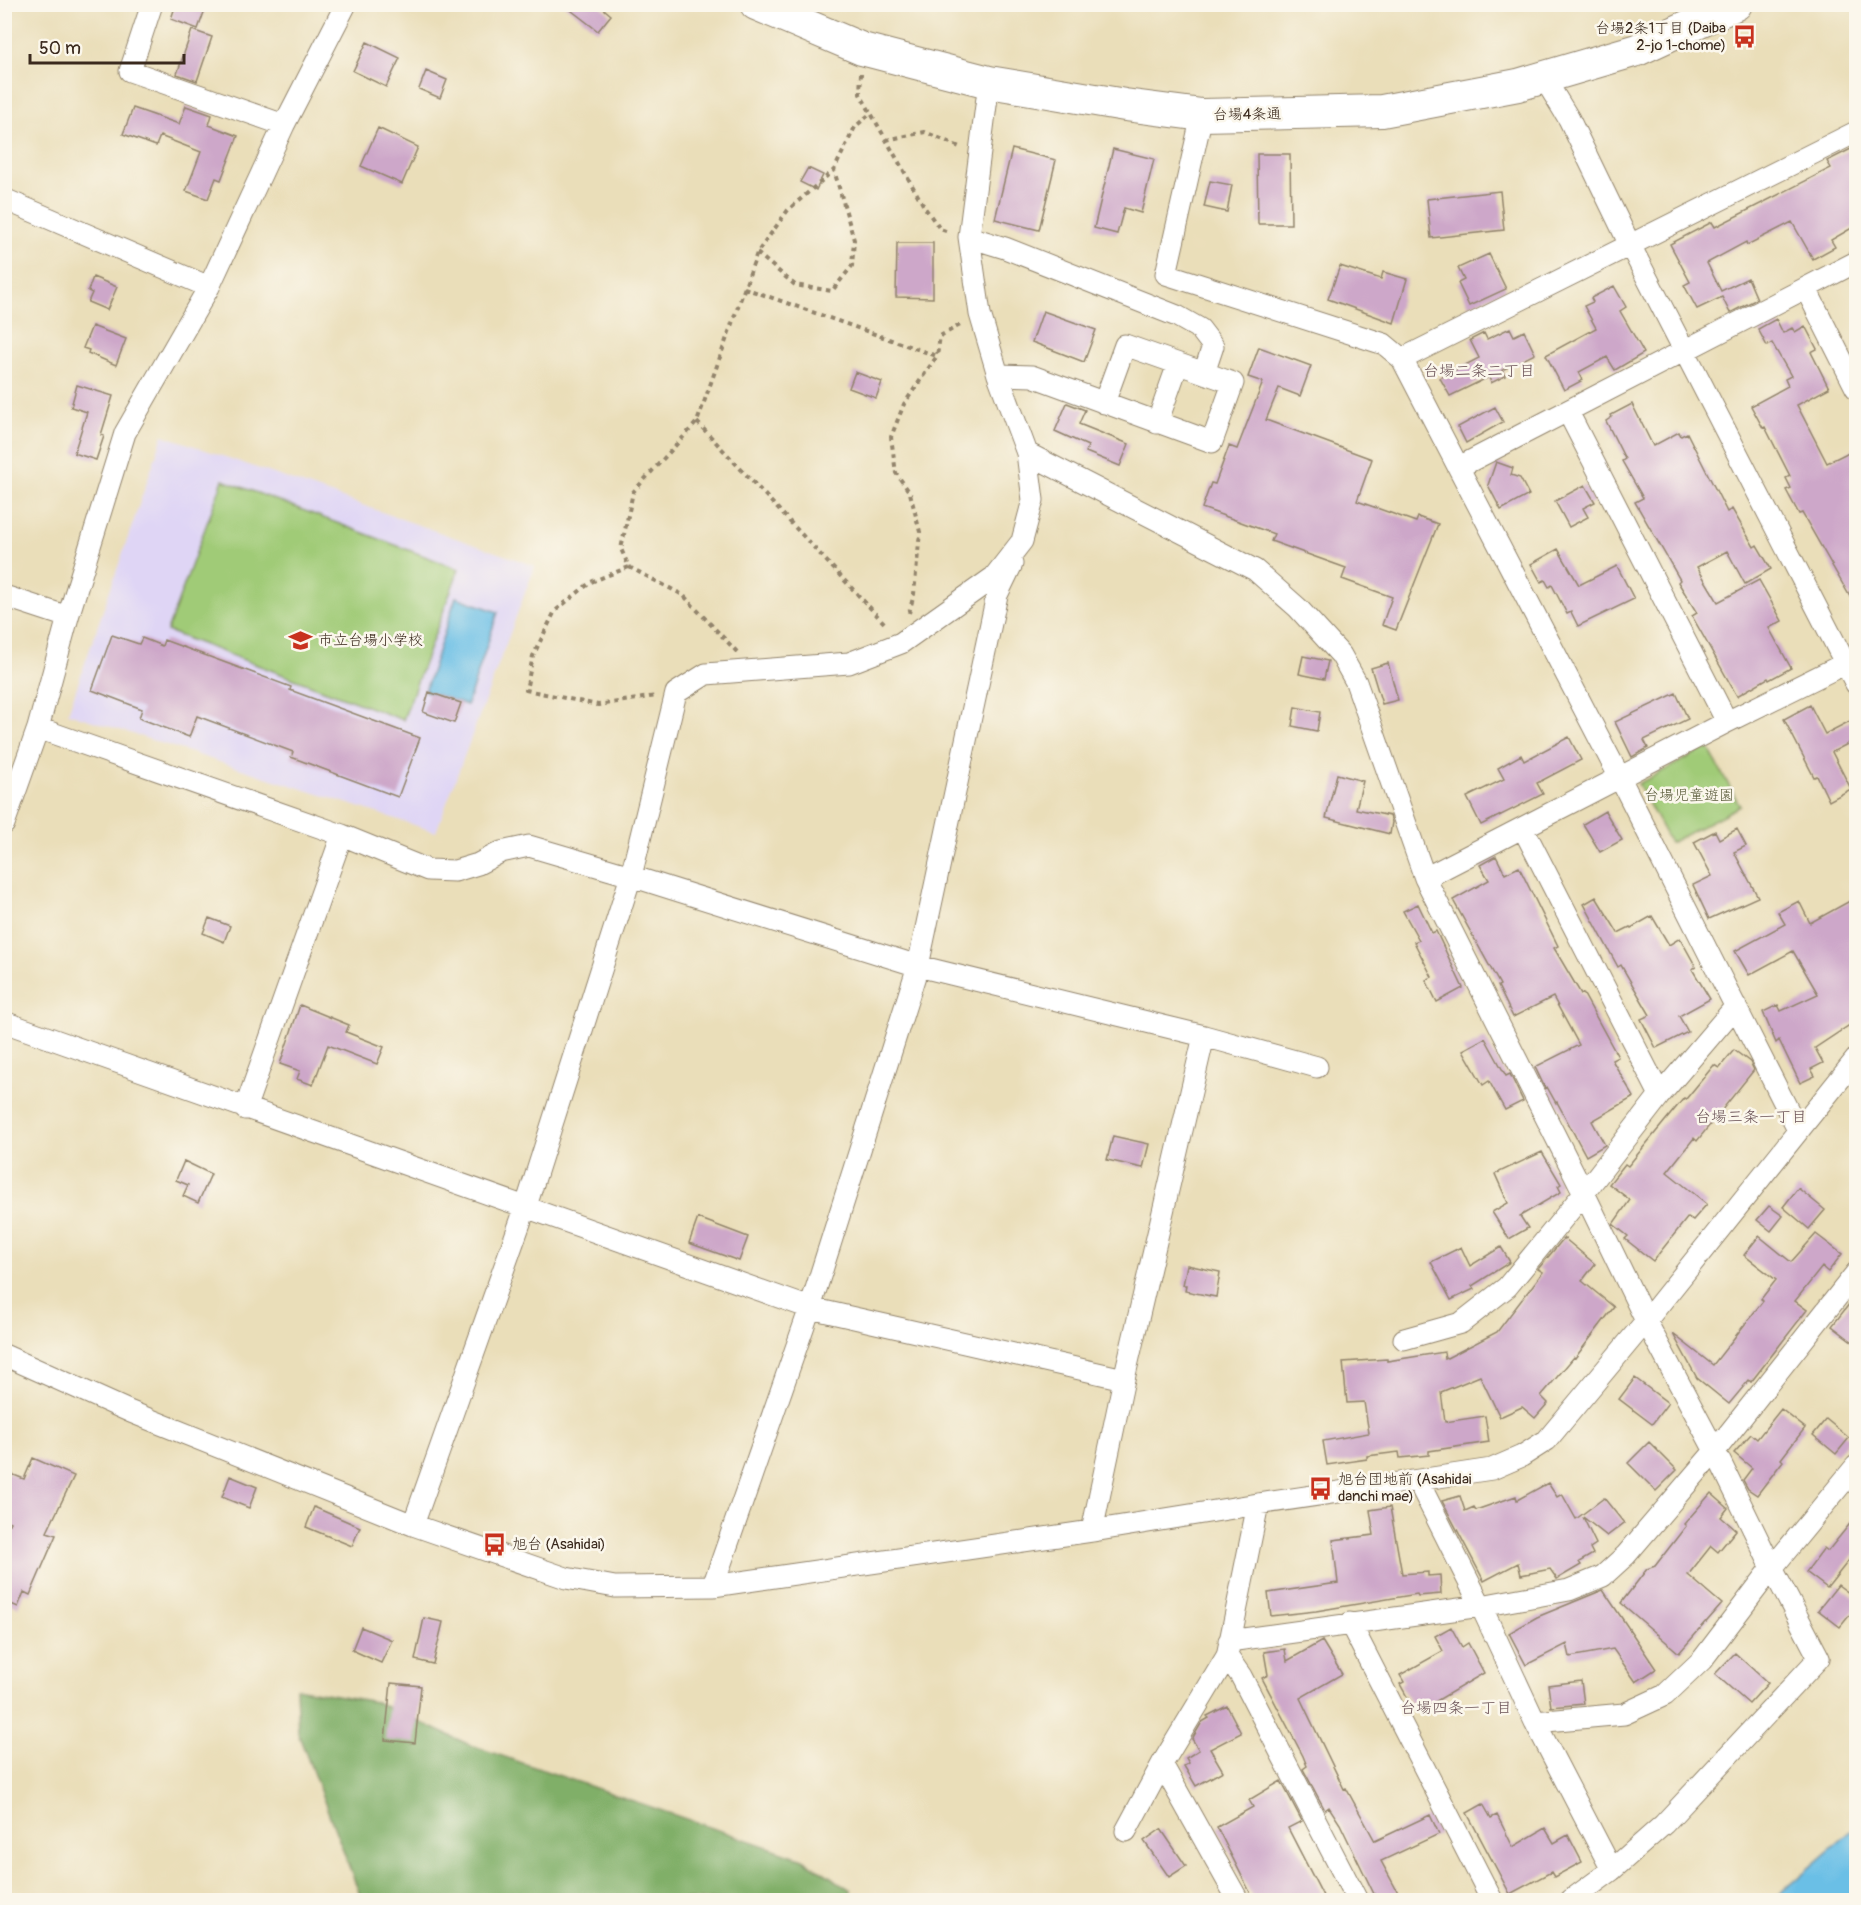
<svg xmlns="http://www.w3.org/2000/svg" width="1861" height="1905" font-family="Pangolin,'Klee One',sans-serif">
<rect width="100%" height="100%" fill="#fbf7ec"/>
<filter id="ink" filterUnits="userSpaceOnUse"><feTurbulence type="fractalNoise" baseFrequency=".0167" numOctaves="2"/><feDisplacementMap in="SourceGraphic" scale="12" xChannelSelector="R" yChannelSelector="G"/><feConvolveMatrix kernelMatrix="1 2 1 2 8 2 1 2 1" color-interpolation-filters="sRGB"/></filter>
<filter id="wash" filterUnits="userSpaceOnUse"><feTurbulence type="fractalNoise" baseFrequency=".008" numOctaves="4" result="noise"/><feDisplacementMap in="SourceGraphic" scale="24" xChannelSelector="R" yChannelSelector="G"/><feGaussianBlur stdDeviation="1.35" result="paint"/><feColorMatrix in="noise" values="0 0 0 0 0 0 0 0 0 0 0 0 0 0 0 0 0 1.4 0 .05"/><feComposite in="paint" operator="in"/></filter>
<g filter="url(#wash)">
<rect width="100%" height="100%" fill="#eadeb9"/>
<path fill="#dfd5f5" d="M 163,435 L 535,566 L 436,832 L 68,713 Z"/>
<path fill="#a0cb77" stroke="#6e7a4a" stroke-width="1.5" d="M 223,480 L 459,569 L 403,720 L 167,631 Z
M 1708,747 L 1740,806 L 1670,843 L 1638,784 Z"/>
<path fill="#80af68" stroke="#5e6c43" stroke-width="1.5" d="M 296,1688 L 376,1702 L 470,1745 L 803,1859 L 851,1890 L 849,1900 L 362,1900 L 298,1733 Z"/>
<path fill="#6abfe6" stroke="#527482" stroke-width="1.5" d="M 456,597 L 498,612 L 467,705 L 425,691 Z
M 1856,1827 L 1856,1900 L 1772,1900 Z"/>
<g id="blocks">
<path fill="#cda7c9" d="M 176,4 L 207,4 L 198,29 L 171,19 Z
M 563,4 L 598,4 L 611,15 L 598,31 Z
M 192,30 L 212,37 L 197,81 L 177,74 Z
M 367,42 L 400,58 L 386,87 L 353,71 Z
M 426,71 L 447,80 L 440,98 L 419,89 Z
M 186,106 L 212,115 L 209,125 L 238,136 L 221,180 L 216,178 L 208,199 L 186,191 L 201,152 L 160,136 L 156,146 L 123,134 L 133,108 L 179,124 Z
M 378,128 L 418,147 L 402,184 L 361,166 Z
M 1857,146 L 1857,225 L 1831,240 L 1835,247 L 1813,259 L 1792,222 L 1747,245 L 1746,242 L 1707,263 L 1721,291 L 1748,278 L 1757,299 L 1730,313 L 1722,297 L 1697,309 L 1684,285 L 1690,282 L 1670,244 L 1712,222 L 1715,227 L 1831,168 L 1827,161 Z
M 1012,149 L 1056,160 L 1039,230 L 995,219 Z
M 1113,149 L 1154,159 L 1141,213 L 1124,208 L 1117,234 L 1094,228 Z
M 1257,154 L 1290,154 L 1291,224 L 1258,224 Z
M 808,168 L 823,175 L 816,190 L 800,182 Z
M 1210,181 L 1232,185 L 1227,212 L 1204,207 Z
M 1500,191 L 1504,230 L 1431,238 L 1427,199 Z
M 897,243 L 933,243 L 933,298 L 896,297 Z
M 1489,254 L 1506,289 L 1469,306 L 1458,283 L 1464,280 L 1458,268 Z
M 1340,266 L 1381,279 L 1383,272 L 1407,279 L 1394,323 L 1328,299 Z
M 93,277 L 117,287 L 107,310 L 88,302 L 92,293 L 88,291 Z
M 1614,286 L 1626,307 L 1620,311 L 1644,353 L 1615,370 L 1607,357 L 1579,372 L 1583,380 L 1564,390 L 1546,355 L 1596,328 L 1584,306 L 1593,302 L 1591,298 Z
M 1043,311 L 1096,330 L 1084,362 L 1032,342 Z
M 1776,319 L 1783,333 L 1792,328 L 1795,332 L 1805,326 L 1817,349 L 1811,352 L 1829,388 L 1797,405 L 1827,463 L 1857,448 L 1857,609 L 1802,513 L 1799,514 L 1786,490 L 1791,488 L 1786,478 L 1790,476 L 1765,427 L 1763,428 L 1751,406 L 1788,386 L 1785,379 L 1791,376 L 1772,343 L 1767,346 L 1758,329 Z
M 92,326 L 126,339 L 116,365 L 88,353 L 89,350 L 83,348 Z
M 1510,328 L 1514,336 L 1524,331 L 1535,354 L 1502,370 L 1505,376 L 1491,383 L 1489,377 L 1450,396 L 1440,378 L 1479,358 L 1470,340 L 1484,333 L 1487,339 Z
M 1259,347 L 1311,366 L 1300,396 L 1279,388 L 1266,420 L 1372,459 L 1357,501 L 1416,522 L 1418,517 L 1438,524 L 1396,630 L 1382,625 L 1392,597 L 1342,579 L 1346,568 L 1271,541 L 1274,534 L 1202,508 L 1211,483 L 1215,484 L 1229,446 L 1237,449 L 1263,382 L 1248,377 Z
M 855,372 L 882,382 L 876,398 L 849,388 Z
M 77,385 L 113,396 L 101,435 L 104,436 L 96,460 L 74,453 L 87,412 L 71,407 Z
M 1067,403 L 1085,410 L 1079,424 L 1129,444 L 1120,466 L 1086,452 L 1088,446 L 1055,431 Z
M 1632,404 L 1653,446 L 1679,432 L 1681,436 L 1687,433 L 1727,512 L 1732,509 L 1754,547 L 1757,545 L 1771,569 L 1745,584 L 1727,551 L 1697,567 L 1718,602 L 1759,580 L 1782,621 L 1769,628 L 1791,668 L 1769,680 L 1768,678 L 1737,696 L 1692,616 L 1697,613 L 1678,582 L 1680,580 L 1635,502 L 1643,498 L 1622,461 L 1625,459 L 1606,421 L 1612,417 L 1611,415 Z
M 1495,407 L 1503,422 L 1466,443 L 1458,427 Z
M 1496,462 L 1513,468 L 1511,475 L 1520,478 L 1529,495 L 1501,510 L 1488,485 Z
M 1585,485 L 1595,502 L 1583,508 L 1588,517 L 1569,527 L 1555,501 Z
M 1558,549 L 1579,585 L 1617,566 L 1634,599 L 1578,626 L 1571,612 L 1567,614 L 1552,585 L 1549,587 L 1545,580 L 1541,582 L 1531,564 Z
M 112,635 L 139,644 L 142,638 L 162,646 L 164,640 L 291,687 L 290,690 L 420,738 L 398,797 L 291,757 L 293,752 L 197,716 L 189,737 L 139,718 L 142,709 L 92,690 Z
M 1303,656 L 1328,661 L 1324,679 L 1299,674 Z
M 1388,663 L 1398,700 L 1382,704 L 1371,668 Z
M 429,692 L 461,703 L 454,723 L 423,712 Z
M 1676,693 L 1688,719 L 1644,740 L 1648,748 L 1632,757 L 1615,722 Z
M 1810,705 L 1825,734 L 1850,721 L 1857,735 L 1857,739 L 1832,752 L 1851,789 L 1829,801 L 1817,776 L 1814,777 L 1784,719 Z
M 1295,707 L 1320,712 L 1317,731 L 1292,726 Z
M 1569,737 L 1581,760 L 1537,783 L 1543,794 L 1481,825 L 1467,797 L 1504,779 L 1498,768 L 1521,755 L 1524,761 Z
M 1337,774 L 1363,781 L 1356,809 L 1390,816 L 1392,822 L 1390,834 L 1326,818 Z
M 1605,811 L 1622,840 L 1600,852 L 1583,824 Z
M 1737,829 L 1746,846 L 1734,852 L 1758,897 L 1709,919 L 1693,885 L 1712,876 L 1694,842 L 1715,831 L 1719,839 Z
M 1496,856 L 1505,874 L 1519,867 L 1558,946 L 1554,948 L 1581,994 L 1583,993 L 1618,1057 L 1612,1060 L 1634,1097 L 1592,1121 L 1605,1145 L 1586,1156 L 1557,1102 L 1556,1103 L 1547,1087 L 1545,1088 L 1535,1067 L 1579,1045 L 1553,997 L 1513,1017 L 1498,986 L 1500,985 L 1453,900 L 1489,880 L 1480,865 Z
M 1596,897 L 1618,933 L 1630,927 L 1631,928 L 1652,916 L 1669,945 L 1680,938 L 1696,967 L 1692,969 L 1710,999 L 1679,1016 L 1688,1032 L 1656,1048 L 1641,1019 L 1650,1015 L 1621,965 L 1618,967 L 1584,904 Z
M 1857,897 L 1857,1020 L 1815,1048 L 1823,1063 L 1811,1069 L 1815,1076 L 1800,1083 L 1779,1040 L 1776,1043 L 1763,1012 L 1778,1005 L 1781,1011 L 1818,994 L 1793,951 L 1749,975 L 1735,951 L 1785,924 L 1778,912 L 1799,901 L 1810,923 Z
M 1418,904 L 1432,933 L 1436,931 L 1463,988 L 1437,1002 L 1426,980 L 1432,977 L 1414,942 L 1419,940 L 1403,911 Z
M 209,918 L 230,926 L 224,942 L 203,933 Z
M 300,1005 L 349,1025 L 346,1032 L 384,1047 L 377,1064 L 328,1045 L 313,1085 L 297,1079 L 300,1071 L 280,1064 Z
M 1485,1038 L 1506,1076 L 1510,1074 L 1523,1101 L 1505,1110 L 1489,1081 L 1483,1085 L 1463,1050 Z
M 1734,1050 L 1750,1062 L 1754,1070 L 1697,1141 L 1694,1138 L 1667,1172 L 1707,1204 L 1693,1220 L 1688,1217 L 1653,1261 L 1625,1239 L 1628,1236 L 1613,1224 L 1630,1200 L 1609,1184 L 1625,1164 L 1628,1166 L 1684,1098 L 1686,1099 L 1714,1065 L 1719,1068 Z
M 1113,1136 L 1149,1144 L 1143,1168 L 1107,1160 Z
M 1542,1152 L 1561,1184 L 1558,1186 L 1561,1192 L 1520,1216 L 1528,1228 L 1509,1239 L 1492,1212 L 1508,1203 L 1495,1174 Z
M 184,1161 L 211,1174 L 198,1203 L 183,1196 L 188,1185 L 176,1180 Z
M 1798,1188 L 1825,1210 L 1809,1229 L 1783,1207 Z
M 1769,1206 L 1783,1216 L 1771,1231 L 1757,1220 Z
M 698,1218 L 748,1237 L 739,1261 L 689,1243 Z
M 1816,1234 L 1842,1254 L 1828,1272 L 1822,1267 L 1795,1301 L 1807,1310 L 1751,1382 L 1749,1380 L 1729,1404 L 1697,1378 L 1673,1334 L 1713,1365 L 1763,1301 L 1761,1299 L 1776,1280 L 1744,1255 L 1759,1236 L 1791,1262 Z
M 1564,1238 L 1595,1264 L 1582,1281 L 1614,1307 L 1575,1358 L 1574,1357 L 1541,1396 L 1548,1403 L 1535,1418 L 1522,1407 L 1500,1417 L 1480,1376 L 1441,1392 L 1445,1422 L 1485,1416 L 1489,1442 L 1429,1451 L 1429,1455 L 1400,1458 L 1399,1452 L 1367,1456 L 1367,1459 L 1327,1465 L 1323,1441 L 1369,1433 L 1364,1402 L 1347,1403 L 1343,1362 L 1387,1359 L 1387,1361 L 1444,1352 L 1445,1359 L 1497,1332 L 1543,1272 L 1538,1269 Z
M 1461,1247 L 1470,1266 L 1501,1247 L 1510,1262 L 1472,1286 L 1474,1289 L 1451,1300 L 1431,1262 Z
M 1187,1265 L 1220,1272 L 1216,1297 L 1185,1291 L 1186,1285 L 1183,1285 Z
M 1857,1294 L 1857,1345 L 1832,1326 Z
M 1635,1378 L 1668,1403 L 1652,1424 L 1619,1399 Z
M 1781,1409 L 1805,1428 L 1781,1459 L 1783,1461 L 1757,1495 L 1748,1489 L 1743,1480 L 1752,1468 L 1734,1453 L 1751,1434 L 1757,1439 Z
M 1826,1419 L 1849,1438 L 1836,1454 L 1813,1435 Z
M 1649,1442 L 1677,1470 L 1656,1491 L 1628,1463 Z
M 33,1458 L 74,1476 L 47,1532 L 56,1535 L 30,1595 L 24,1592 L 18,1607 L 4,1601 L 4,1534 L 10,1522 L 4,1519 L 4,1471 L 24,1479 Z
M 230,1476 L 257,1487 L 249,1508 L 222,1497 Z
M 1548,1483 L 1557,1497 L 1562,1494 L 1576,1519 L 1604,1498 L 1624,1523 L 1607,1536 L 1583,1517 L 1596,1544 L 1590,1548 L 1593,1554 L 1579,1562 L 1581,1565 L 1557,1579 L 1550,1569 L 1521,1575 L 1518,1563 L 1484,1581 L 1442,1501 L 1460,1496 L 1465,1511 L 1474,1507 L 1476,1510 L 1516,1496 L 1517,1500 Z
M 1711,1493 L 1728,1508 L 1721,1517 L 1736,1530 L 1718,1552 L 1711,1546 L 1688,1575 L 1722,1604 L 1679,1653 L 1621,1603 L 1647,1569 L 1655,1566 L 1686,1526 L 1684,1524 Z
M 314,1507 L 360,1527 L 352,1546 L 306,1527 Z
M 1390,1507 L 1402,1574 L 1428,1572 L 1428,1576 L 1440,1575 L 1441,1594 L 1418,1596 L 1417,1594 L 1316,1611 L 1271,1616 L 1268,1593 L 1338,1583 L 1333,1540 L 1374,1535 L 1370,1510 Z
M 1857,1515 L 1857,1550 L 1827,1588 L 1806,1572 L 1824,1548 L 1828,1551 Z
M 1838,1585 L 1857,1599 L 1857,1606 L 1840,1627 L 1818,1610 Z
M 1603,1590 L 1656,1669 L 1636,1682 L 1613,1649 L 1570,1657 L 1567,1644 L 1526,1665 L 1509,1633 L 1537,1617 Z
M 424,1618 L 443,1622 L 433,1664 L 415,1660 Z
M 361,1627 L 392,1640 L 381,1663 L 352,1650 Z
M 1451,1627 L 1462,1647 L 1468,1643 L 1484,1673 L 1416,1713 L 1400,1684 L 1404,1682 L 1400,1675 L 1443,1651 L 1435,1636 Z
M 1322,1641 L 1342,1674 L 1300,1698 L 1344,1789 L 1346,1788 L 1375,1841 L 1430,1815 L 1439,1834 L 1381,1861 L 1402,1900 L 1377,1900 L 1340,1824 L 1329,1807 L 1325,1810 L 1303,1769 L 1307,1766 L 1303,1756 L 1262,1678 L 1268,1675 L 1264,1652 L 1285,1649 L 1287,1661 Z
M 1735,1653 L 1768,1683 L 1749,1704 L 1715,1674 Z
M 1581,1681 L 1584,1704 L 1551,1707 L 1548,1685 Z
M 391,1683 L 421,1686 L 415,1743 L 385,1740 Z
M 1227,1706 L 1241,1733 L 1210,1749 L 1223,1771 L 1196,1786 L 1184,1766 L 1189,1763 L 1186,1758 L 1199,1750 L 1192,1739 L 1202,1722 L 1209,1718 L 1207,1716 Z
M 1281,1781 L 1302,1821 L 1288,1828 L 1323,1896 L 1314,1900 L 1254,1900 L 1217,1827 L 1253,1807 L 1249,1800 Z
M 1483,1804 L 1491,1818 L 1497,1815 L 1513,1847 L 1545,1828 L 1554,1843 L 1568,1835 L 1582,1862 L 1554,1877 L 1551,1872 L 1510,1894 L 1467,1813 Z
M 1161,1829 L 1186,1866 L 1169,1877 L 1144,1841 Z"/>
</g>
</g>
<g filter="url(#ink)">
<use href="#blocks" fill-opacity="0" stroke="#92846c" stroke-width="1.5"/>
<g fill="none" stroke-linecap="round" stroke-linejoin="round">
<defs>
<path id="minor" d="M 152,4 L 130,71 L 284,125
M 1544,78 L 1569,119 L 1630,245 L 1856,684
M 989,82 L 969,237 L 980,314 L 998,375 L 1027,453 L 1255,570 L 1298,608 L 1341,655 L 1356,682 L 1425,878 L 1584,1193 L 1646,1321 L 1715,1451 L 1772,1568 L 1819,1658 L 1664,1824 L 1612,1870 L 1571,1900
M 1202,115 L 1166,274 L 1384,344 L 1402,359 L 1620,778 L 1798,1130
M 4,199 L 209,287
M 969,237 L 1005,248 L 1177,316 L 1200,329 L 1213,346 L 1204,373
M 1806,289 L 1856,388
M 1402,359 L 1856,132
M 998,375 L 1032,376 L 1212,442 L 1233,383 L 1125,345 L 1104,403
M 1568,412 L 1727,722
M 1157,423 L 1178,364
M 1459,467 L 1856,262
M 4,596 L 68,617
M 38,728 L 342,835 L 428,870 L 455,871 L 478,864 L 501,852 L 529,846 L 631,876 L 918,966 L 1204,1036 L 1317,1067
M 4,824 L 38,728 L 68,617 L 125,433 L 209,287 L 284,125 L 346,4
M 1523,828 L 1660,1095
M 1425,878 L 1727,722 L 1856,658
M 4,1022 L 810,1308 L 1124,1379
M 245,1109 L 342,835
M 1404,1339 L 1461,1323 L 1507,1287 L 1584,1193 L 1660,1095 L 1736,1006
M 4,1355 L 131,1412 L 413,1525 L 566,1578 L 615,1587 L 713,1586 L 1092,1531 L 1258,1504 L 1492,1469 L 1522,1456 L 1547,1440 L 1646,1321 L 1856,1059
M 1418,1481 L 1481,1606 L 1535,1722 L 1612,1870
M 413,1525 L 526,1206 L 631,876 L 676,693 L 706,674 L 849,663 L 901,643 L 994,577 L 1022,541 L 1033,500 L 1027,453
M 1092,1531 L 1124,1379 L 1204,1036
M 713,1586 L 810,1308 L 918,966 L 997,595 L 1012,564
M 1350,1623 L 1492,1900
M 1229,1641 L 1481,1606 L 1569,1590 L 1603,1576 L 1626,1555 L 1715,1451 L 1856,1273
M 1227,1656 L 1241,1676 L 1357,1900
M 1535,1722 L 1624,1714 L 1665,1695 L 1702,1660 L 1772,1568 L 1856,1466
M 1162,1764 L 1238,1900
M 1126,1831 L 1162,1764 L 1227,1656 L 1258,1504"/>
<path id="highway" d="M 756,4 L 862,49 L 989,82 L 1125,105 L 1202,115 L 1382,111 L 1518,85 L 1637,50 L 1736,4"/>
</defs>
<use href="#minor" stroke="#92846c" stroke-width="23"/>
<use href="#highway" stroke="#92846c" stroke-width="34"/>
<path stroke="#92846c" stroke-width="4" stroke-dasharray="4.5 4.5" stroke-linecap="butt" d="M 861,73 L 860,94 L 925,208 L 940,229 L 949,232
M 886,140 L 925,132 L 962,148
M 757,253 L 795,285 L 832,291 L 852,266 L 854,240 L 834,170 L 855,127 L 871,113
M 744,288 L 937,356
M 697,422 L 887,626
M 629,567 L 591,582 L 555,611 L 533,656 L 526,690 L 598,705 L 656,696
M 909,613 L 914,594 L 920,532 L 910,493 L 896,473 L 891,437 L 904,404 L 937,356 L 940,336 L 962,324
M 737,652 L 683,595 L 629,567 L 621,549 L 633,492 L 697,422 L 757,253 L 788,210 L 834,170"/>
<use href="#minor" stroke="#fff" stroke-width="21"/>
<use href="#highway" stroke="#fff" stroke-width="32"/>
</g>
</g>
<defs>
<symbol id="bus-bare" viewBox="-9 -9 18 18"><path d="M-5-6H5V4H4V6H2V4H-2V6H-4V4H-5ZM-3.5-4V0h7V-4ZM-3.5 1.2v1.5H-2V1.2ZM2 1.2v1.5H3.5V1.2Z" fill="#c8321e" stroke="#fbf7ec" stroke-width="2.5" paint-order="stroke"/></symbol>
<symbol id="school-bare" viewBox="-9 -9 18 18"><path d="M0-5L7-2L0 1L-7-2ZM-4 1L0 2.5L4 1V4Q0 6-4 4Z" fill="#c8321e" stroke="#fbf7ec" stroke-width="2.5" paint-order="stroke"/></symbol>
</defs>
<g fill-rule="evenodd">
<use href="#bus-bare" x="1728" y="20" width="33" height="33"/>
<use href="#school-bare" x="284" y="624" width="33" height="33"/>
<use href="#bus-bare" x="1304" y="1472" width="33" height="33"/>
<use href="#bus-bare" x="478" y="1528" width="33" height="33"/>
</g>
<g text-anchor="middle" stroke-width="5" stroke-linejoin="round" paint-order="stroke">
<g font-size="15" fill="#3b2a1e" stroke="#fbf7ec" text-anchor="start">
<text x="1726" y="33" text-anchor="end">台場2条1丁目 (Daiba<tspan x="1726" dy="17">2-jo 1-chome)</tspan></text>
<text x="318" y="645">市立台場小学校</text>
<text x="1338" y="1484">旭台団地前 (Asahidai<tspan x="1338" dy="17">danchi mae)</tspan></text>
<text x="512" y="1549">旭台 (Asahidai)</text>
</g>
<g font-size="15" fill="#3b2a1e" stroke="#fbf7ec">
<text transform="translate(1247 114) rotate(-1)" y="5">台場4条通</text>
</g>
<g font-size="15" fill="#595a39" stroke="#fbf7ec">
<text x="1689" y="800">台場児童遊園</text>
</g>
<g font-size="16" fill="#6e565a" stroke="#fbf7ec">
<text x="1479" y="376">台場二条二丁目</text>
<text x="1751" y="1122">台場三条一丁目</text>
<text x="1456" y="1713">台場四条一丁目</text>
</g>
</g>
<rect width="1861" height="1905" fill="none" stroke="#fbf7ec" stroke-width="24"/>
<path d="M30 54v9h154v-9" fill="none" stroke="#3b2a1e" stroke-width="3"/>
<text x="39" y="54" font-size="18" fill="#3b2a1e" stroke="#fbf7ec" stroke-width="4.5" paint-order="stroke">50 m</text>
</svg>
